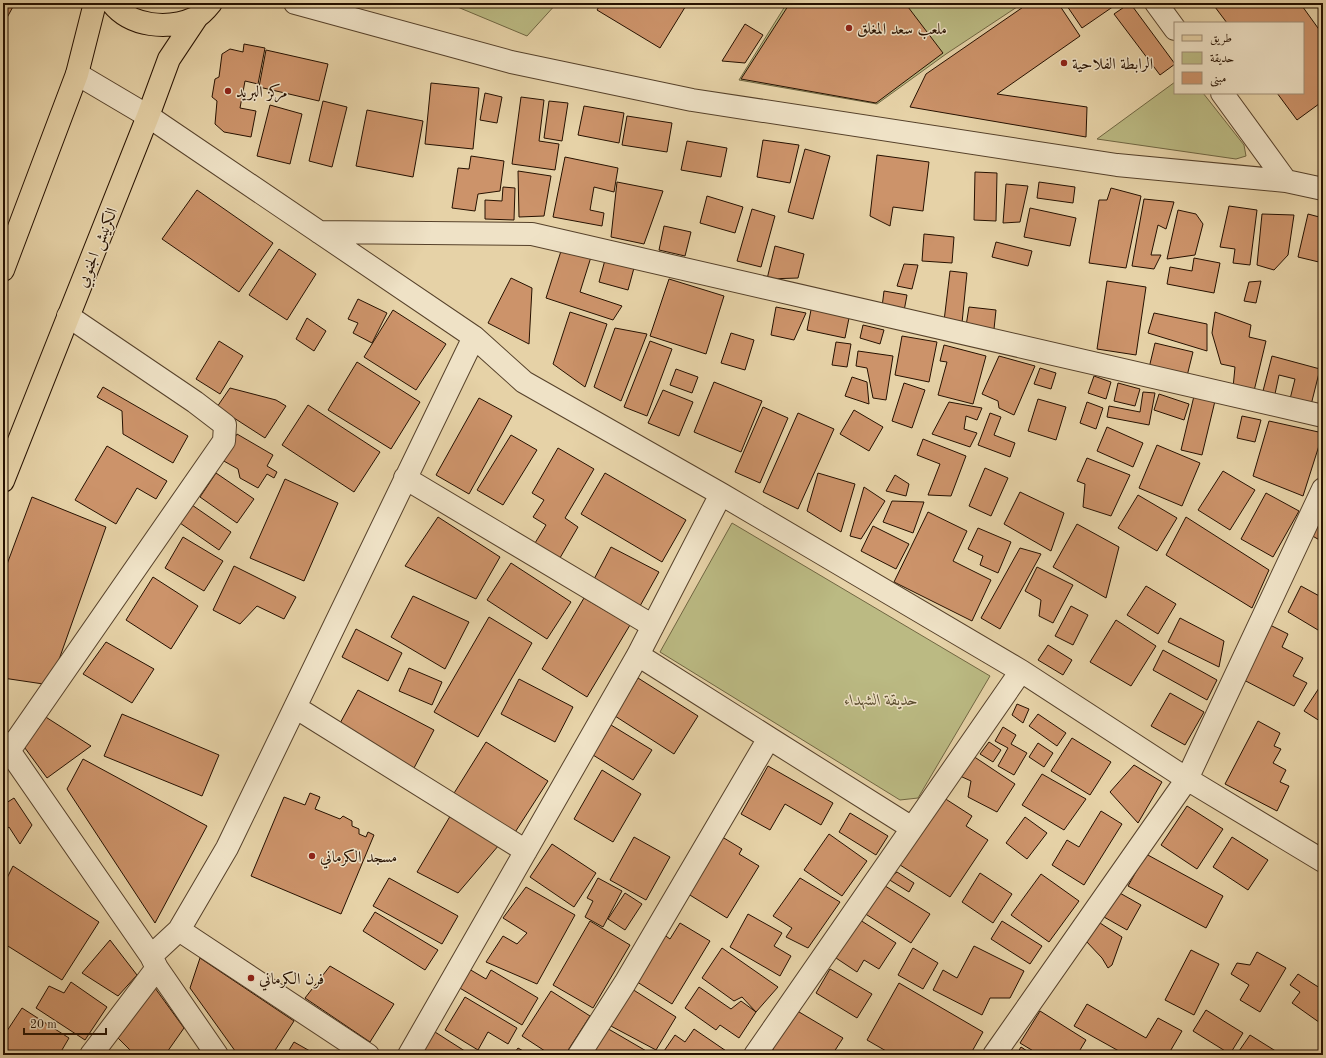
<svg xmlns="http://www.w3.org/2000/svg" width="1326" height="1058" font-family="'Old Standard TT',Amiri,serif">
<rect width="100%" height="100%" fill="#e6d2a7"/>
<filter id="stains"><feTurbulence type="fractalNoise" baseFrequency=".005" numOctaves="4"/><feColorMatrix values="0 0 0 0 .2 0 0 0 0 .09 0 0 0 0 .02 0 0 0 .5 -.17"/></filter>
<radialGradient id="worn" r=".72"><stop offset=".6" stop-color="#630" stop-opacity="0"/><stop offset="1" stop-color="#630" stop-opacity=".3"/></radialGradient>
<path fill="#bbba83" stroke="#706642" d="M 448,3 L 557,3 L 527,36 Z
M 787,3 L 1023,3 L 946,54 L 877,104 L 739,80 Z
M 1175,82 L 1175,93 L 1203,93 L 1244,145 L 1246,156 L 1236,159 L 1097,139 Z
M 732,523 L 990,676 L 918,798 L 900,800 L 660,652 Z"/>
<path fill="#cc936a" stroke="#261100" d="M 3,3 L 15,3 L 3,25 Z
M 601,3 L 685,3 L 687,4 L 660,48 L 597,10 Z
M 790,3 L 905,3 L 943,53 L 876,103 L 741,79 Z
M 1029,3 L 1058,3 L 1080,36 L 997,94 L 1087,107 L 1086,137 L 910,107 L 926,74 Z
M 1065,3 L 1112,3 L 1114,6 L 1082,28 Z
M 1130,3 L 1175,64 L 1160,75 L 1114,14 Z
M 1212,3 L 1300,3 L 1323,35 L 1323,101 L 1297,120 L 1277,93 L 1303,93 L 1303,23 L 1227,23 Z
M 745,24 L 763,35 L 745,63 L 722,61 Z
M 244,44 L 265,48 L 258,84 L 245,81 L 240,108 L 256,111 L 251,137 L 224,132 L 215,124 L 217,101 L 212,97 L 215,79 L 219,77 L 222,54 L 230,49 L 243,52 Z
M 266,50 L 328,64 L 319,101 L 259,87 Z
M 431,83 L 479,88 L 473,149 L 425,144 Z
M 485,93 L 502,97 L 497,123 L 480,120 Z
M 521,97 L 544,100 L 539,141 L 559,144 L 555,170 L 512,164 Z
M 323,101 L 347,107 L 332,167 L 309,161 Z
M 549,101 L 568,103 L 562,141 L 544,138 Z
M 270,105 L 302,114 L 290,164 L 257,156 Z
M 584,106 L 624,113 L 619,143 L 578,135 Z
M 367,110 L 423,121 L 413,177 L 356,166 Z
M 627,116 L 672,123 L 667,152 L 622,145 Z
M 763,140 L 799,145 L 790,183 L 757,177 Z
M 687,141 L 727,148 L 721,177 L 681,170 Z
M 805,149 L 830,156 L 813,219 L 788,212 Z
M 877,155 L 929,162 L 923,211 L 893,207 L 890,226 L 870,216 Z
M 471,156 L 504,161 L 500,191 L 478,194 L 475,211 L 452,208 L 458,168 L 469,169 Z
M 565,157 L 618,168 L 614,192 L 594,187 L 590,210 L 604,213 L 602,226 L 553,217 Z
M 518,171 L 551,176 L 544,216 L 519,217 Z
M 975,172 L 997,173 L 996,221 L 974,220 Z
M 617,182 L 663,191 L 644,244 L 611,237 Z
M 1039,182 L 1075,187 L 1073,203 L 1037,198 Z
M 1006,184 L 1028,186 L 1020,222 L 1003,223 Z
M 503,187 L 515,188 L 514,220 L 485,219 L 485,200 L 502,201 Z
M 1111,188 L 1141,196 L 1126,268 L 1089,263 L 1099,200 L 1107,200 Z
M 197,190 L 273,243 L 239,292 L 162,239 Z
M 707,196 L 743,207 L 735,233 L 700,223 Z
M 1144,199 L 1174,202 L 1166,229 L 1158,225 L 1151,255 L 1161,255 L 1154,269 L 1132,266 Z
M 1229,206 L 1257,210 L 1250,265 L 1233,263 L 1235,249 L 1220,247 Z
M 1030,208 L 1076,218 L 1070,246 L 1024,237 Z
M 752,209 L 775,216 L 761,267 L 737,261 Z
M 1178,210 L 1196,214 L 1203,224 L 1195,255 L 1167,259 Z
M 1262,214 L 1294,215 L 1288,255 L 1274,270 L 1257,265 Z
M 1308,214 L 1323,218 L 1323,263 L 1298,257 Z
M 664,226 L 691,232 L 685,256 L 659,250 Z
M 924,234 L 954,237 L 952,263 L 922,261 Z
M 996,242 L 1032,251 L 1028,266 L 992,257 Z
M 775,246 L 804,254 L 798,278 L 767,279 Z
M 562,248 L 591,257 L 580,292 L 622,306 L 613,320 L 546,298 Z
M 279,249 L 316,274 L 287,320 L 249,295 Z
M 1194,258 L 1220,263 L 1214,293 L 1167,284 L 1170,267 L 1192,271 Z
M 605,260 L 634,268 L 628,290 L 599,282 Z
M 904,264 L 918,265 L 912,289 L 897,286 Z
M 950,271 L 967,273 L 962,323 L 944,321 Z
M 511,278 L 532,288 L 529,344 L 488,323 Z
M 669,279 L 724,296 L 706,354 L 650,336 Z
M 1107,281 L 1146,287 L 1136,355 L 1097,349 Z
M 1261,281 L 1256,303 L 1244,301 L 1249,282 Z
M 884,291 L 907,295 L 904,311 L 882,307 Z
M 358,299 L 387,313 L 372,343 L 353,333 L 358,323 L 348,319 Z
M 812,305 L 850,313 L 845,338 L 807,330 Z
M 776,307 L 806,313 L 794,340 L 771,335 Z
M 969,307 L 996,310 L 994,329 L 966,326 Z
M 393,310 L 446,344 L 416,390 L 364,357 Z
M 570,312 L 607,324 L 585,387 L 553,364 Z
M 1215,312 L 1251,325 L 1249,337 L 1266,341 L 1254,391 L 1233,388 L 1235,367 L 1221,364 L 1212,333 Z
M 1154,313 L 1207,324 L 1207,351 L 1148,333 Z
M 307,318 L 326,331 L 314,351 L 296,339 Z
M 863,325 L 884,330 L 880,344 L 860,338 Z
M 615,328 L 647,334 L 621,401 L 594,387 Z
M 731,333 L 754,340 L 745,370 L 721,363 Z
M 902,336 L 937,342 L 929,382 L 895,375 Z
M 219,341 L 243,356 L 220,394 L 196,379 Z
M 650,341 L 672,349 L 647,416 L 624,407 Z
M 836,342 L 851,344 L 847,367 L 832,365 Z
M 1155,343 L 1193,352 L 1187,376 L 1149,368 Z
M 944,345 L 986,356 L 973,404 L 938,395 L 947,362 L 940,361 Z
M 858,351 L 893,356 L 886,400 L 873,398 L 867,368 L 856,366 Z
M 999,356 L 1035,366 L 1014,415 L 999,408 L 998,401 L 982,394 Z
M 1272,356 L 1320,369 L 1311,405 L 1290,399 L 1295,379 L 1279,375 L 1275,394 L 1263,391 Z
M 357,362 L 420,402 L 391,449 L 328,410 Z
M 1040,368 L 1056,373 L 1051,389 L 1034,384 Z
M 676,369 L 698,377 L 692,393 L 670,385 Z
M 1094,376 L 1111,382 L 1106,399 L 1088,393 Z
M 852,377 L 867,382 L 869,404 L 845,396 Z
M 714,382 L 762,401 L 741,452 L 694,432 Z
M 904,383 L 925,390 L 912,428 L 892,421 Z
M 1118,383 L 1140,389 L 1135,406 L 1114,401 Z
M 103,387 L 188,436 L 173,463 L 123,434 L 122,411 L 97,397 Z
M 230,388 L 276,400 L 286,406 L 265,438 L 217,407 Z
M 663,390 L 693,402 L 679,436 L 648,423 Z
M 1143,392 L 1155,393 L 1149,425 L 1107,417 L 1109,406 L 1140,412 Z
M 1159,394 L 1189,404 L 1184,420 L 1154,410 Z
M 1194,396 L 1215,401 L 1202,455 L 1181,450 Z
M 479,398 L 512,416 L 469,494 L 436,475 Z
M 1038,399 L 1066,407 L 1056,440 L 1028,431 Z
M 949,402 L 982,408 L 977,420 L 966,416 L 964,429 L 977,433 L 970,447 L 932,434 Z
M 1087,402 L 1103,408 L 1096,429 L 1080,423 Z
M 308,405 L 380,452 L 354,492 L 282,445 Z
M 763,407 L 788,418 L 760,483 L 735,472 Z
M 854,410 L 883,427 L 869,451 L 840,434 Z
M 798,413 L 834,429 L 798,509 L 763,492 Z
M 990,413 L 1001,417 L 994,435 L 1015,443 L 1010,457 L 978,445 Z
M 1242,416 L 1261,420 L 1255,442 L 1237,438 Z
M 1269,421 L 1323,433 L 1303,496 L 1253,476 Z
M 1107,427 L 1143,443 L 1133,467 L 1097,451 Z
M 237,434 L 273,455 L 267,466 L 277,472 L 274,478 L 267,474 L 258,488 L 240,478 L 238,469 L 222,460 Z
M 511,435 L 537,450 L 503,505 L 477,490 Z
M 923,439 L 966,456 L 951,496 L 928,495 L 940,464 L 917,455 Z
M 1157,445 L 1200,463 L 1182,506 L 1139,488 Z
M 107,446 L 167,481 L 156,499 L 137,488 L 116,524 L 75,500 Z
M 558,448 L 594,469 L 565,518 L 578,527 L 557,563 L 532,548 L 546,525 L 533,517 L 544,500 L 532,493 Z
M 1087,458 L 1130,475 L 1111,516 L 1083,507 L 1085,484 L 1077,481 Z
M 985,468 L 1008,478 L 991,516 L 969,506 Z
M 1223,471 L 1255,490 L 1230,530 L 1198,510 Z
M 216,473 L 254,499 L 237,523 L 200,497 Z
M 605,473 L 686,520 L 662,562 L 581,514 Z
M 818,473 L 855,484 L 841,532 L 807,511 Z
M 895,475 L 909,484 L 906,496 L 886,491 Z
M 285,479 L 338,503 L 304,581 L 250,558 Z
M 864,487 L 885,501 L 861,539 L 850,536 Z
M 1020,492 L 1064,513 L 1051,551 L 1004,524 Z
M 1266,493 L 1299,511 L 1273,557 L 1241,539 Z
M 1138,495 L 1177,518 L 1157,551 L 1118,528 Z
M 32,497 L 106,527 L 50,685 L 3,678 L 3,575 Z
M 892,501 L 924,502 L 913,533 L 883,522 Z
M 192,505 L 231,532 L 219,550 L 180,523 Z
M 1323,510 L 1323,542 L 1309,534 Z
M 928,512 L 967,531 L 953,561 L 991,580 L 972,621 L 894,582 Z
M 438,517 L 500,557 L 476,599 L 405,566 Z
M 1186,517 L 1269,570 L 1252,608 L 1166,555 Z
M 1077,524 L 1119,547 L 1106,598 L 1053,567 Z
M 873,526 L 909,544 L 896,569 L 861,551 Z
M 978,528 L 1011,542 L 998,573 L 980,565 L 983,556 L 968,549 Z
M 183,537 L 223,561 L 204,591 L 165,568 Z
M 611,547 L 659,572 L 640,606 L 593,581 Z
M 1020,548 L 1041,554 L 1000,629 L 981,618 Z
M 511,563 L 571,602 L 547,639 L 487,600 Z
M 234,566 L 296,597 L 284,619 L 257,606 L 240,624 L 213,610 Z
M 1037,567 L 1073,585 L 1053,623 L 1039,616 L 1041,600 L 1025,591 Z
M 153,577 L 198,606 L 171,649 L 126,620 Z
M 1146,586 L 1176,604 L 1158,634 L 1127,615 Z
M 1301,586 L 1323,598 L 1323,633 L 1288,612 Z
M 413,596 L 469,622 L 445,669 L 391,637 Z
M 584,598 L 630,625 L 587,697 L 542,669 Z
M 1071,606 L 1088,615 L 1073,645 L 1055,636 Z
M 489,617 L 532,643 L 478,737 L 434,712 Z
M 1180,618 L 1224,641 L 1219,667 L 1168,642 Z
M 1116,620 L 1156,646 L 1131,686 L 1090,662 Z
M 1268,624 L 1288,634 L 1282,647 L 1303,658 L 1293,676 L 1307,683 L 1294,706 L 1240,678 Z
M 356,629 L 402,653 L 388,681 L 342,657 Z
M 106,642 L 154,669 L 132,703 L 83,674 Z
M 1048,645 L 1072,660 L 1063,675 L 1038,660 Z
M 1163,650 L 1217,680 L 1207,700 L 1153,670 Z
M 409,668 L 442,682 L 432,705 L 399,691 Z
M 638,678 L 698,716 L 674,754 L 615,716 Z
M 519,679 L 573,707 L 555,742 L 501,714 Z
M 1321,685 L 1323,686 L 1323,723 L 1304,711 Z
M 358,690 L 434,730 L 414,768 L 338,727 Z
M 1170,693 L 1204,712 L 1185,745 L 1151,726 Z
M 1017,704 L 1029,709 L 1023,723 L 1012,715 Z
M 41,714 L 91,746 L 47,778 L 22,744 Z
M 122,714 L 219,755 L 202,796 L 104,756 Z
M 1038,714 L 1066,733 L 1057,746 L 1029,726 Z
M 1258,721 L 1280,733 L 1274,746 L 1281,749 L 1273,763 L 1286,770 L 1280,782 L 1289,786 L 1277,811 L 1225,784 Z
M 611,725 L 652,750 L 633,780 L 593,755 Z
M 1003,727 L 1016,735 L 1011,744 L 1027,753 L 1014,775 L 998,766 L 1008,748 L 995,741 Z
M 1072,738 L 1111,762 L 1090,795 L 1051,771 Z
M 486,742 L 548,781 L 512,837 L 451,798 Z
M 989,742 L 1001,750 L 993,762 L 980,754 Z
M 1038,743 L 1053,753 L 1044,767 L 1029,757 Z
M 973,756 L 1015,784 L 997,812 L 968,797 L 971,781 L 960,776 Z
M 83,759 L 207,826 L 155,923 L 67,789 Z
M 1134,765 L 1162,782 L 1138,823 L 1110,792 Z
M 768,766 L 833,803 L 821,825 L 785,804 L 770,830 L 741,814 Z
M 602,770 L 641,794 L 613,842 L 574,819 Z
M 1042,774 L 1086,799 L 1064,830 L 1022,805 Z
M 310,793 L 320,797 L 315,809 L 340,819 L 343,816 L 352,821 L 352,826 L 359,829 L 359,834 L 366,837 L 368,832 L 374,835 L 341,914 L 251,876 L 284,797 L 305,805 Z
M 941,796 L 972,816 L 966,826 L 988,840 L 950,897 L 897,863 Z
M 14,798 L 32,825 L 20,844 L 9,827 L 3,832 L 3,805 Z
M 1187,806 L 1223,829 L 1197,869 L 1161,845 Z
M 1101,811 L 1122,824 L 1084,885 L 1052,865 L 1067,840 L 1079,847 Z
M 452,813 L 499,845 L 458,893 L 417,872 Z
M 850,813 L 888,836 L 876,855 L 839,832 Z
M 1025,817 L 1047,833 L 1027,859 L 1006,843 Z
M 829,834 L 867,861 L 842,896 L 804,870 Z
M 719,835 L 742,849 L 739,854 L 759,866 L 727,918 L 685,892 Z
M 634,837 L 670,857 L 646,900 L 610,880 Z
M 1232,837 L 1268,860 L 1248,890 L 1213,867 Z
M 552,844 L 596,873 L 574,907 L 530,877 Z
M 1146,854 L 1223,896 L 1206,928 L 1128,886 Z
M 13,866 L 99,922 L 62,980 L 3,943 L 3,886 Z
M 897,872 L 914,883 L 909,892 L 888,879 Z
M 980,873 L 1012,894 L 993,923 L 962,902 Z
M 1041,874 L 1079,901 L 1049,942 L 1011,915 Z
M 389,878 L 458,916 L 442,944 L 373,906 Z
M 598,878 L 622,891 L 603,927 L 585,917 L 593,901 L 587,898 Z
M 800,878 L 840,902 L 808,948 L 786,937 L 792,928 L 773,916 Z
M 882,884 L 930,914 L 911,943 L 864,913 Z
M 526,887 L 575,915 L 537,984 L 486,962 L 503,936 L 517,944 L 527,933 L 503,918 Z
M 1118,892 L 1141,905 L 1127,930 L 1104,917 Z
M 625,893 L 642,904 L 625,930 L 608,919 Z
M 375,912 L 438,950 L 425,970 L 363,931 Z
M 748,914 L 782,933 L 774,946 L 791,956 L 780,976 L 730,947 Z
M 860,920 L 896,943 L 879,969 L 864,960 L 857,972 L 836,958 Z
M 590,921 L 630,945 L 593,1008 L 553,985 Z
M 1002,921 L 1042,946 L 1030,964 L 991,939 Z
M 680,923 L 710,941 L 672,1004 L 634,980 L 663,934 L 670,939 Z
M 1100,923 L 1122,937 L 1112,965 L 1108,968 L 1102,958 L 1086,941 Z
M 110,940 L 137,975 L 118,996 L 82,973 Z
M 974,946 L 1024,971 L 1010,998 L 990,998 L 982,1015 L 933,990 L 943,970 L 957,978 Z
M 722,948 L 778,987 L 756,1012 L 742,997 L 734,1001 L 702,978 Z
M 913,948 L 938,963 L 923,989 L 898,975 Z
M 1191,950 L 1219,964 L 1194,1015 L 1165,1000 Z
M 1257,952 L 1286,968 L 1260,1012 L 1240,1000 L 1249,985 L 1231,974 L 1237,963 L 1250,965 Z
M 200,958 L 294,1021 L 272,1055 L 238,1055 L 190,988 Z
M 330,966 L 394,1004 L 370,1042 L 305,998 Z
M 469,969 L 486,979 L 491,970 L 538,998 L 522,1025 L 458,987 Z
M 830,969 L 872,994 L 857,1018 L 816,993 Z
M 1298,974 L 1323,990 L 1323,1025 L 1292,1003 L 1300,992 L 1290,985 Z
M 71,982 L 107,1007 L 85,1040 L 36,1008 L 49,986 L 64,993 Z
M 899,983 L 983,1032 L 970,1055 L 893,1055 L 867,1040 Z
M 699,987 L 731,1009 L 741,1001 L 756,1012 L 739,1038 L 720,1025 L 716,1030 L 685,1008 Z
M 155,988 L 184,1028 L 165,1055 L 135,1055 L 118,1038 Z
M 632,989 L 676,1017 L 656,1050 L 609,1025 Z
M 551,991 L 590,1016 L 565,1055 L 551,1055 L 522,1036 Z
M 465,997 L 517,1028 L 508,1044 L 488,1032 L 478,1050 L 445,1030 Z
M 1087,1004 L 1146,1038 L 1158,1018 L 1182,1031 L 1168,1055 L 1126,1055 L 1074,1026 Z
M 22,1008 L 69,1038 L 59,1055 L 3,1055 L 3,1037 Z
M 794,1009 L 843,1038 L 832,1055 L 782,1055 L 770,1048 Z
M 1206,1010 L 1243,1033 L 1230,1054 L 1193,1031 Z
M 1040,1011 L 1086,1040 L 1077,1055 L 1040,1055 L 1020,1043 Z
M 605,1027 L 648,1052 L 646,1055 L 596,1055 L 591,1052 Z
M 694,1029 L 732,1055 L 662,1054 L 675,1035 L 685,1042 Z
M 435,1032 L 471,1055 L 420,1055 Z
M 1250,1035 L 1282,1055 L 1237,1054 Z
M 294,1042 L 317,1055 L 286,1055 Z
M 1021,1047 L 1033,1055 L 1016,1055 Z
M 518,1048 L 530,1055 L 513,1055 Z"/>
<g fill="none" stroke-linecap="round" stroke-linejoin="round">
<defs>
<path id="minor" d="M 295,3 L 511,62 L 692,100 L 1117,165 L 1286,181 L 1323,189
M 1156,3 L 1175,29
M 77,74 L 148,116 L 474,337 L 524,382 L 721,494 L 1021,671 L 1187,779 L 1323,861
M 1222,93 L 1286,181
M 319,232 L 532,234 L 1323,416
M 405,478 L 653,626
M 295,707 L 526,851
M 769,738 L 912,828
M 3,742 L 151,956 L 157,968 L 217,1055
M 9,751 L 224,441 L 225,425 L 195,402 L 68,316
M 179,930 L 368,1055
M 151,956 L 179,930 L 227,848 L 474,337
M 91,1055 L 157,968
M 409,1055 L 638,655 L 721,494
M 579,1055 L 625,983 L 769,738 L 638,655
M 755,1055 L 1021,671
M 994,1055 L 1187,779 L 1323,489"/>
<path id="major" d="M 112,3 C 131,27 168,30 195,18 C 201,15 207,8 211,3
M 3,270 L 77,74 L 95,3
M 3,481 L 148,116 L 169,59 L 197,17"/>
</defs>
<use href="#minor" stroke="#56412a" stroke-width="24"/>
<use href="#major" stroke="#261100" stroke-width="24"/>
<use href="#minor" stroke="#efe2c6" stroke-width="22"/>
<use href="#major" stroke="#e6d2a7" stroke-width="22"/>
</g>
<g fill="#8f2418" stroke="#efe2c6" stroke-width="1.5">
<circle cx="849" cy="28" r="4"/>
<circle cx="1064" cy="63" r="4"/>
<circle cx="228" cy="91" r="4"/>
<circle cx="312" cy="856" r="4"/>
<circle cx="251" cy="978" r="4"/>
</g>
<g text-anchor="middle" stroke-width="3" stroke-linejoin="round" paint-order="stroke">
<g font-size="16" fill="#261100" stroke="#efe2c6" text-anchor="start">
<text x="857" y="34">ملعب سعد المغلق</text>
<text x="1072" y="69">الرابطة الفلاحية</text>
<text x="236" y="97">مركز البريد</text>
<text x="320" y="862">مسجد الكرماني</text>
<text x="259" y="984">فرن الكرماني</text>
</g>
<g font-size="16" fill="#261100" stroke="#efe2c6">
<text transform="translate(96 247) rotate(-68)" y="6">الكرنيش الجنوبي</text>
</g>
<g font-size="16" font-style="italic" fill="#5a4c2e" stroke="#efe2c6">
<text x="881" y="705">حديقة الشهداء</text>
</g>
</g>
<rect width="1326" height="1058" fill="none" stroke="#e6d2a7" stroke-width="16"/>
<rect x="4" y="4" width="1318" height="1050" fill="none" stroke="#261100" stroke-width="2"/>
<rect x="8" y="8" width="1310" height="1042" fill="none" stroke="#261100"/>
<rect x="1174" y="22" width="130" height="72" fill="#efe2c6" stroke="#9f8e77"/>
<rect x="1182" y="35" width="20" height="6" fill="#e6d2a7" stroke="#9f8e77"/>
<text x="1210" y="42" font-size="12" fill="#261100">طريق</text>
<rect x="1182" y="52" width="20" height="12" fill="#bbba83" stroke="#9f8e77"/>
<text x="1210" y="62" font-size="12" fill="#261100">حديقة</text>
<rect x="1182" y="72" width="20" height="12" fill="#cc936a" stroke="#9f8e77"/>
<text x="1210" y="82" font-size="12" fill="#261100">مبنى</text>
<path d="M24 1028v6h82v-6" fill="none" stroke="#261100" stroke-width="2"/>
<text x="30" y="1028" font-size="12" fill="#261100" stroke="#efe2c6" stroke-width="3" paint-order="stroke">20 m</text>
<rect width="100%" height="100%" filter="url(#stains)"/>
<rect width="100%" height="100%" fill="url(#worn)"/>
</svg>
